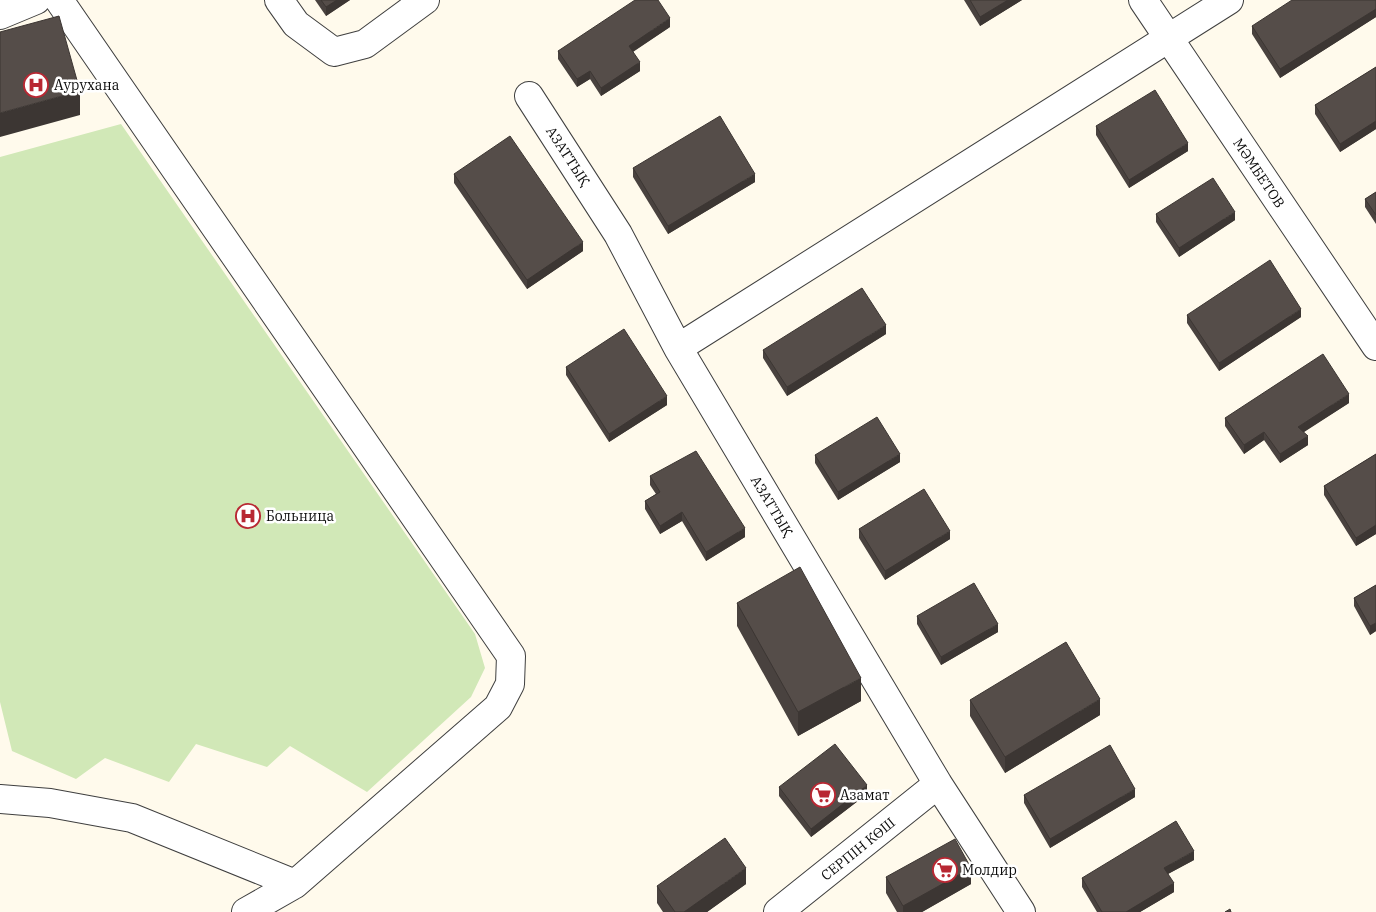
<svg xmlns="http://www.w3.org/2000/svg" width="1376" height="912" font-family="'IBM Plex Serif',serif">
<rect width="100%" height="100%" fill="#fffaec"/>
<path fill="#d1e8b7" d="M 121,124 L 475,634 L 485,668 L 471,697 L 367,792 L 290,746 L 267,767 L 196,744 L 169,782 L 105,758 L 76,779 L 12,751 L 0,702 L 0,157 Z"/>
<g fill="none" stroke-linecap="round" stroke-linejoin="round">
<defs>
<path id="minor" d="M 279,0 L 296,24 L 334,52 L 365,44 L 425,0
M 1143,0 L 1376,346
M 0,15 L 36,0
M 529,96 L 618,234 L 678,348 L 938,784 L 1021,912
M 678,348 L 1229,0
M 0,799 L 50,803 L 132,818 L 295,884 L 498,707 L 510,684 L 511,656 L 59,0
M 246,912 L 295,884
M 778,912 L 938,784"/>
</defs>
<use href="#minor" stroke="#3f3f3f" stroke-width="30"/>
<use href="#minor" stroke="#fff" stroke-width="28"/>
</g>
<path fill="#49423f" d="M 315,0 L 350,0 L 326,16 Z
M 964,0 L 1022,0 L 980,26 Z
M 1376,0 L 1376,17 L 1280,78 L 1252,34 L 1252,26 Z
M 670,27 L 633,52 L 640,71 L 601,96 L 590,79 L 577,87 L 558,59 L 558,51 Z
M 1376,67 L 1376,129 L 1340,152 L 1315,114 L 1315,105 Z
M 1096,126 L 1188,151 L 1129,188 L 1096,135 Z
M 633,168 L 755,182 L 668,234 L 633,177 Z
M 454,174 L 583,251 L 527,289 L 454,183 Z
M 1376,192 L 1376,224 L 1365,207 L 1365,199 Z
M 1156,214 L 1235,220 L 1179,257 L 1156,222 Z
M 1187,315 L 1301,317 L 1219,371 L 1187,323 Z
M 886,334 L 787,396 L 763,358 L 763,350 Z
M 566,367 L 667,405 L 609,442 L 566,375 Z
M 1349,403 L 1303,432 L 1308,445 L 1280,463 L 1264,440 L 1244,454 L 1225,426 L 1225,418 Z
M 1376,454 L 1376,534 L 1356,546 L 1324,495 L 1324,486 Z
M 815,455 L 900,462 L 838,500 L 815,463 Z
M 650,476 L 745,537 L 706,561 L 682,521 L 660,534 L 645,509 L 645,501 L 656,494 L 650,485 Z
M 859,529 L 950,539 L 885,580 L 859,538 Z
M 1376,585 L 1376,631 L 1370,635 L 1354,606 L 1354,598 Z
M 737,603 L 861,701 L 798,736 L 737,626 Z
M 917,616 L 998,632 L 941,665 L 917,624 Z
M 970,700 L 1100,715 L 1005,773 L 970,716 Z
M 779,787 L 867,794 L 811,837 L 779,796 Z
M 1024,795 L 1135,797 L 1050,848 L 1024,803 Z
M 1194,860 L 1168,874 L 1174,892 L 1140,912 L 1097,912 L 1082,887 L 1082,878 Z
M 886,877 L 971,884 L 922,912 L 897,912 L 886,893 Z
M 746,884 L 707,912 L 663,912 L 657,903 L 657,886 Z"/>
<path fill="#3c3633" d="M 337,0 L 350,0 L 326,16 L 326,7 Z
M 1008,0 L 1022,0 L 980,26 L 980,17 Z
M 1376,9 L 1376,17 L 1280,78 L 1280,69 Z
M 670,18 L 670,27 L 629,54 L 629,46 Z
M 640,62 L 640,71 L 601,96 L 601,88 Z
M 590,71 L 590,79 L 577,87 L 577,79 Z
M 80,91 L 80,115 L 0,137 L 0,113 Z
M 1376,121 L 1376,129 L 1340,152 L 1340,144 Z
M 1188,143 L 1188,151 L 1129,188 L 1129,180 Z
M 755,174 L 755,182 L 668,234 L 668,226 Z
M 1235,212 L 1235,220 L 1179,257 L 1179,248 Z
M 583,242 L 583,251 L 527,289 L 527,280 Z
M 1301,309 L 1301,317 L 1219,371 L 1219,363 Z
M 886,325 L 886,334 L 787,396 L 787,387 Z
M 1349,394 L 1349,403 L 1298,436 L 1298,427 Z
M 667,396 L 667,405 L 609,442 L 609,434 Z
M 1264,432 L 1264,440 L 1244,454 L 1244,445 Z
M 1308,436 L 1308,445 L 1280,463 L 1280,454 Z
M 900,454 L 900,462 L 838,500 L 838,492 Z
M 682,512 L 682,521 L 660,534 L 660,526 Z
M 1376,525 L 1376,534 L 1356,546 L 1356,538 Z
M 745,528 L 745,537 L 706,561 L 706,552 Z
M 950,531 L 950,539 L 885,580 L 885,571 Z
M 1376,623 L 1376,631 L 1370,635 L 1370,626 Z
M 998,624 L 998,632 L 941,665 L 941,657 Z
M 861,678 L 861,701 L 798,736 L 798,712 Z
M 1100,699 L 1100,715 L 1005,773 L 1005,757 Z
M 867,785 L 867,794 L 811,837 L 811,829 Z
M 1135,789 L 1135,797 L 1050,848 L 1050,839 Z
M 1194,851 L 1194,860 L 1164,876 L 1164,868 Z
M 746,868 L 746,884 L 707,912 L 684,912 Z
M 971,868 L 971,884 L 922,912 L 903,912 L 903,906 Z
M 1174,883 L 1174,892 L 1140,912 L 1126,912 Z"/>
<path fill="#554d49" stroke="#3c3633" d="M 321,0 L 337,0 L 326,7 Z
M 635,0 L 658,0 L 670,18 L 629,46 L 640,62 L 601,88 L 590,71 L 577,79 L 558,51 Z
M 970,0 L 1008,0 L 980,17 Z
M 1292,0 L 1376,0 L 1376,9 L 1280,69 L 1252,26 Z
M 59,16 L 80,91 L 0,113 L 0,32 Z
M 1376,67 L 1376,121 L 1340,144 L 1315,105 Z
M 1155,90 L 1188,143 L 1129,180 L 1096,126 Z
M 720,116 L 755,174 L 668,226 L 633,168 Z
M 510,136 L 583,242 L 527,280 L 454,174 Z
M 1213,178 L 1235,212 L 1179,248 L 1156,214 Z
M 1376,192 L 1376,215 L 1365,199 Z
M 1270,260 L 1301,309 L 1219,363 L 1187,315 Z
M 862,288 L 886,325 L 787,387 L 763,350 Z
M 624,329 L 667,396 L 609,434 L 566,367 Z
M 1323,354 L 1349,394 L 1298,427 L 1308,436 L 1280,454 L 1264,432 L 1244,445 L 1225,418 Z
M 877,417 L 900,454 L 838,492 L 815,455 Z
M 696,451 L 745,528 L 706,552 L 682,512 L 660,526 L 645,501 L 660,492 L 650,476 Z
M 1376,454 L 1376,525 L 1356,538 L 1324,486 Z
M 924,489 L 950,531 L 885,571 L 859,529 Z
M 800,567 L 861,678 L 798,712 L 737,603 Z
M 974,583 L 998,624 L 941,657 L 917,616 Z
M 1376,585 L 1376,623 L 1370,626 L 1354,598 Z
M 1066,642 L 1100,699 L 1005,757 L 970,700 Z
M 835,744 L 867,785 L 811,829 L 779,787 Z
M 1110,745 L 1135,789 L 1050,839 L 1024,795 Z
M 1176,821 L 1194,851 L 1164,868 L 1174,883 L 1126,912 L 1102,912 L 1082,878 Z
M 725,838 L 746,868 L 684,912 L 675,912 L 657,886 Z
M 955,839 L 971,868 L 903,906 L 886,877 Z
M 1230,909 L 1231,912 L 1225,912 Z"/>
<defs>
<symbol id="hospital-ring" viewBox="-11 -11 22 22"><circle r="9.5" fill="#fff" stroke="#b82833" stroke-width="1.5"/><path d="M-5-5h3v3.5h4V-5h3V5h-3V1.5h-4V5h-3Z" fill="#b82833"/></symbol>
<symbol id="supermarket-ring" viewBox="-11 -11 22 22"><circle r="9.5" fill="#fff" stroke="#b82833" stroke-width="1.5"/><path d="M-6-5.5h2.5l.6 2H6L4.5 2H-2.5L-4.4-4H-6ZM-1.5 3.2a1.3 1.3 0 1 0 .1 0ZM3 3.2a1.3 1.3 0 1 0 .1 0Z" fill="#b82833"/></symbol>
</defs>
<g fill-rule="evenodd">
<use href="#hospital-ring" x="22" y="71" width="28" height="28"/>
<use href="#hospital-ring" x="234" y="502" width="28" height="28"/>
<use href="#supermarket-ring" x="809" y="781" width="28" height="28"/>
<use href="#supermarket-ring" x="931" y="856" width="28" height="28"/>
</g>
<g text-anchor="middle" stroke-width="5" stroke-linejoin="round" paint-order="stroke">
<g font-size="14" fill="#0c0c0c" stroke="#fff" text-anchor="start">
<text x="54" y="90">Аурухана</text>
<text x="266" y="521">Больница</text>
<text x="840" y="800">Азамат</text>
<text x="962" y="875">Молдир</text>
</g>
<g font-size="14" fill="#0c0c0c" stroke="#fff">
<text transform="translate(568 156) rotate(57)" y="5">АЗАТТЫҚ</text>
<text transform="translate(1259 173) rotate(56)" y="5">МӘМБЕТОВ</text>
<text transform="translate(772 506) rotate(59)" y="5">АЗАТТЫҚ</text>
<text transform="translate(858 849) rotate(-39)" y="5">СЕРПІН КӨШ</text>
</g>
</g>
</svg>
